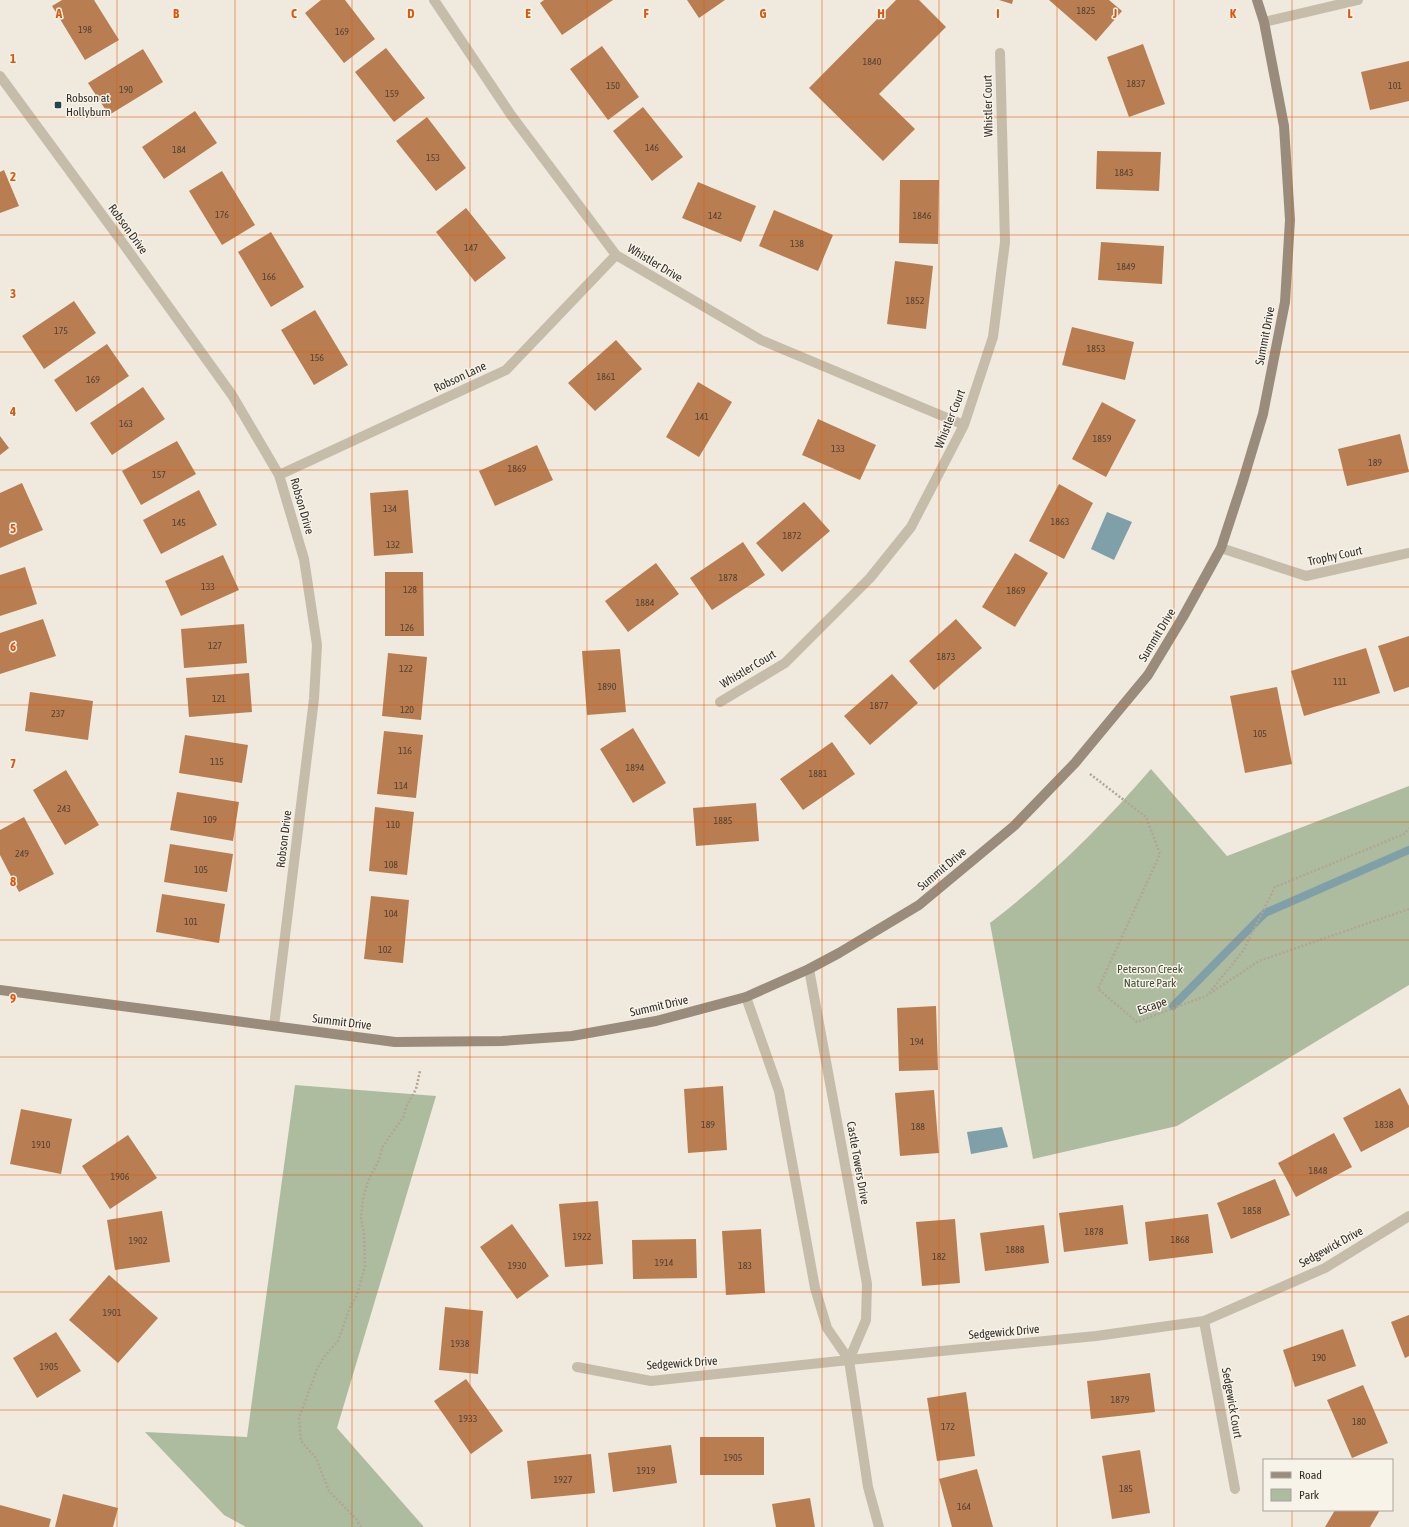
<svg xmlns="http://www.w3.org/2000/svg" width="1409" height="1527" font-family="'Asap Condensed',sans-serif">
<rect width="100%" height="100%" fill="#efeadd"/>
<path fill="#adbc9f" d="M 1151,769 L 1227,856 L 1409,786 L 1409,985 L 1177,1126 L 1033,1159 L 990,923 C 1050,877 1102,826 1151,769 Z
M 295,1085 L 436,1096 L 337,1428 L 424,1527 L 246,1527 L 224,1515 L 145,1432 L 247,1437 Z"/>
<path fill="#7f9fa9" d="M 1107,512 L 1132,522 L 1114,560 L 1091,549 Z
M 1002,1127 L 1008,1147 L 971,1154 L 967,1132 Z"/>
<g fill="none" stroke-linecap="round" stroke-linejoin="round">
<path stroke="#7f9fa9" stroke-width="8" d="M 1173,1006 L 1265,913 L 1409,850"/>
</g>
<path fill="#b87e52" d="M 62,0 L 94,0 L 119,40 L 85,60 L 52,6 Z
M 321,0 L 345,0 L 375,39 L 344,63 L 305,13 Z
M 544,0 L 613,0 L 562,35 L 540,3 Z
M 687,0 L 725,0 L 699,18 Z
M 896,0 L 919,0 L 946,27 L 879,94 L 915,129 L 883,161 L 809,88 Z
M 999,0 L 1013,0 L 1012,4 Z
M 1049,0 L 1109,0 L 1122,11 L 1096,41 Z
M 1143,44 L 1165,104 L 1129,117 L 1107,57 Z
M 602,46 L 639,97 L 608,120 L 570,69 Z
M 386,48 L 425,98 L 394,122 L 355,72 Z
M 143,49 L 163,82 L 109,115 L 88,83 Z
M 1409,61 L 1409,101 L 1370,110 L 1361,72 Z
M 643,107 L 683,157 L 652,181 L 613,131 Z
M 195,111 L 217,143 L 164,179 L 142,147 Z
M 427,117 L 466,168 L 436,191 L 396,141 Z
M 1097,151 L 1161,152 L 1159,191 L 1096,189 Z
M 4,170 L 19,206 L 0,213 L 0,172 Z
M 222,171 L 255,225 L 222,245 L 189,191 Z
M 900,180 L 939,180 L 938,244 L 899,243 Z
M 698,182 L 756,206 L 741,242 L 682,218 Z
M 466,208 L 506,258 L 475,282 L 436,232 Z
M 774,210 L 833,235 L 818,271 L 759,246 Z
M 271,232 L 304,287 L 271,307 L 238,252 Z
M 1101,242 L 1164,246 L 1162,284 L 1098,280 Z
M 895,261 L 933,266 L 926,329 L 887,324 Z
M 74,301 L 96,333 L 44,369 L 22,336 Z
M 315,310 L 348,365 L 314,385 L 281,330 Z
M 1072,327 L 1134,342 L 1125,380 L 1062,365 Z
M 616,340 L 642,369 L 595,411 L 568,383 Z
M 107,344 L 129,376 L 76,412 L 54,380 Z
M 698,382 L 732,402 L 699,457 L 666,437 Z
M 143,387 L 165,419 L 112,455 L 90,423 Z
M 1102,402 L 1136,420 L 1106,477 L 1072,459 Z
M 818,419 L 876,445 L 860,480 L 802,455 Z
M 1400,434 L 1409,472 L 1347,486 L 1338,449 Z
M 0,436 L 9,448 L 0,455 Z
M 177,441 L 196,474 L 141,505 L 122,471 Z
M 537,445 L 553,480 L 495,506 L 479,471 Z
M 22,483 L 43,530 L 0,548 L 0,493 Z
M 1059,484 L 1093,503 L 1064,559 L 1029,541 Z
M 199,490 L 217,525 L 161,554 L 143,520 Z
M 408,490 L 413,553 L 374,556 L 370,493 Z
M 804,502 L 830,531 L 782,572 L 756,543 Z
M 743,542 L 765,575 L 712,610 L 690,578 Z
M 1015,553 L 1048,573 L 1015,627 L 982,607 Z
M 223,555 L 239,590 L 181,616 L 165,581 Z
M 656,563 L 679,594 L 628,632 L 605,601 Z
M 25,567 L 37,604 L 0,616 L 0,575 Z
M 385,572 L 423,572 L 424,636 L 385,636 Z
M 43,619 L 56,656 L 0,674 L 0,633 Z
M 956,619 L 982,648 L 934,690 L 909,661 Z
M 244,624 L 247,663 L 184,668 L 181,629 Z
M 1409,636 L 1409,687 L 1394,692 L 1378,646 Z
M 1366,648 L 1380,693 L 1304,716 L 1291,671 Z
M 620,649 L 626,712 L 587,715 L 582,651 Z
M 388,653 L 427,657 L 421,720 L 382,716 Z
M 249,673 L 252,712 L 189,717 L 186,678 Z
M 892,674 L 918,703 L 870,745 L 844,716 Z
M 1277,687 L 1292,764 L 1245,773 L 1230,696 Z
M 30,692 L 93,701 L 88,740 L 25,731 Z
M 633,728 L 666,783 L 633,803 L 600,749 Z
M 384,731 L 423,735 L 416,798 L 377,794 Z
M 185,735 L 248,745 L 242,783 L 179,773 Z
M 832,742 L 855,774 L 803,810 L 780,779 Z
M 66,770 L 99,825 L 65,845 L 33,790 Z
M 177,792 L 239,802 L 233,841 L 170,830 Z
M 756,803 L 759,841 L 696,846 L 693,808 Z
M 375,807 L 414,812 L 407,875 L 369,871 Z
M 24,817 L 54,874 L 19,892 L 0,855 L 0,830 Z
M 170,844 L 233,854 L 227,892 L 164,882 Z
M 162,894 L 225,904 L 219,943 L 156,932 Z
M 371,896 L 409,900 L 403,963 L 364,959 Z
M 936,1006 L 938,1070 L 899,1071 L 897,1008 Z
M 723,1086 L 727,1150 L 688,1153 L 684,1089 Z
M 1400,1088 L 1409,1106 L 1409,1127 L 1361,1152 L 1343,1118 Z
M 934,1090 L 939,1153 L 900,1156 L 895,1093 Z
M 21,1109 L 72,1119 L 61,1174 L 10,1164 Z
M 1334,1133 L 1352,1167 L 1296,1197 L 1278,1163 Z
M 128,1135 L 157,1178 L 110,1209 L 82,1166 Z
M 1275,1179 L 1290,1215 L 1231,1239 L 1217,1203 Z
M 598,1201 L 603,1264 L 565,1267 L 559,1204 Z
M 1123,1205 L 1128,1244 L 1064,1252 L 1059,1213 Z
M 162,1211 L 170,1262 L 115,1270 L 107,1220 Z
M 1208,1214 L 1213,1253 L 1149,1261 L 1145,1222 Z
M 955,1219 L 960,1283 L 922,1286 L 916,1222 Z
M 512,1224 L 549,1276 L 517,1299 L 480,1247 Z
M 1044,1225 L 1049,1263 L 985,1271 L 980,1233 Z
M 761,1229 L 765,1293 L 726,1295 L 722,1231 Z
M 696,1239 L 697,1278 L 633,1279 L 632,1240 Z
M 109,1275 L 158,1318 L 118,1363 L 69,1320 Z
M 445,1307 L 483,1311 L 478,1374 L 439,1370 Z
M 1409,1315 L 1409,1356 L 1405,1358 L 1391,1322 Z
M 1343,1329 L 1356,1366 L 1295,1387 L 1283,1350 Z
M 56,1332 L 81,1371 L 37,1398 L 13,1358 Z
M 1150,1373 L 1155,1412 L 1091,1419 L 1087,1381 Z
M 466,1379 L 503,1431 L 471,1454 L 434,1401 Z
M 1363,1385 L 1388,1443 L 1352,1458 L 1327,1400 Z
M 966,1392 L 975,1456 L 937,1461 L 927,1398 Z
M 700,1437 L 764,1437 L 764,1475 L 700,1475 Z
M 671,1445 L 677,1483 L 613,1492 L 608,1453 Z
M 1140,1450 L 1150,1513 L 1112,1519 L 1102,1456 Z
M 591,1454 L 595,1493 L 531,1499 L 527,1461 Z
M 977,1469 L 993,1527 L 952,1527 L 939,1479 Z
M 63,1494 L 118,1508 L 113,1527 L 55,1527 Z
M 810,1498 L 815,1527 L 776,1527 L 772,1504 Z
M 0,1505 L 51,1519 L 49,1527 L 0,1527 Z
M 1335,1510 L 1380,1510 L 1370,1527 L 1325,1527 Z"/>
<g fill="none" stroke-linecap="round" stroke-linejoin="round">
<path stroke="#b1a695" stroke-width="2.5" stroke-dasharray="2 2" stroke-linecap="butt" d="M 1090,774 L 1146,817 L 1160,854 L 1098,989 L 1137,1022 L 1206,996 L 1259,961 L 1409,909
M 1209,993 L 1243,951 L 1275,887 L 1404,834 L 1409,828
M 361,1527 L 357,1520 L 329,1491 L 316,1458 L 301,1441 L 299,1418 L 317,1369 L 324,1357 L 338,1341 L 350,1307 L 357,1295 L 365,1266 L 364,1233 L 361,1218 L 363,1199 L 368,1181 L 379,1160 L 383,1146 L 404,1116 L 406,1107 L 416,1089 L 420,1071"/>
<path stroke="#c6bcaa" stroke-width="10" d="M 434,0 L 511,115 L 616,255 L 761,340 L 964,425
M 1264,22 L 1358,0
M 0,76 L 122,242 L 232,395 L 279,475 L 304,559 L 317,645 L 314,699 L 274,1026
M 279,475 L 506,370 L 616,255
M 1221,548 L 1306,576 L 1409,553
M 720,702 L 785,663 L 870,578 L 911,527 L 964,425 L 993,337 L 1005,242 L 1000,53
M 809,969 L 867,1284 L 866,1320 L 849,1360
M 746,997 L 779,1091 L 815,1288 L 827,1328 L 849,1360 L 868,1487 L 879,1527
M 1204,1321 L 1235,1489
M 577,1367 L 651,1381 L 849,1360 L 1096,1336 L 1204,1321 L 1325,1268 L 1409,1216"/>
<path stroke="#998c7c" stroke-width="10" d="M 0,990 L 395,1042 L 502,1041 L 572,1036 L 656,1021 L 746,997 L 809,969 L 839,953 L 919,905 L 1014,826 L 1075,763 L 1148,675 L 1183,617 L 1221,548 L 1242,484 L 1263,414 L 1285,302 L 1290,220 L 1284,126 L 1264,22 L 1257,0"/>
</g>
<path fill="none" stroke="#df570d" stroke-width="1" stroke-opacity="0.55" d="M 117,0 L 117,1527M 235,0 L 235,1527M 352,0 L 352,1527M 470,0 L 470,1527M 587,0 L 587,1527M 704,0 L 704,1527M 822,0 L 822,1527M 939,0 L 939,1527M 1057,0 L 1057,1527M 1174,0 L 1174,1527M 1292,0 L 1292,1460M 0,117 L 1409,117M 0,235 L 1409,235M 0,352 L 1409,352M 0,470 L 1409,470M 0,587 L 1409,587M 0,705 L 1409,705M 0,822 L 1409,822M 0,940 L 1409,940M 0,1057 L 1409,1057M 0,1175 L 1409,1175M 0,1292 L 1409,1292M 0,1410 L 1409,1410M 1292,1510 L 1292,1527"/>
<rect fill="#234551" stroke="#f7f3e9" stroke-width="1.5" x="54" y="101" width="8" height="8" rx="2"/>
<g text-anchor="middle" stroke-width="3" stroke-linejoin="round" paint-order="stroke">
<g font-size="10" fill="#554233">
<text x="1086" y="14">1825</text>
<text x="85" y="33">198</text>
<text x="342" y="35">169</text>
<text x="872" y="65">1840</text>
<text x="1136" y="87">1837</text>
<text x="613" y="89">150</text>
<text x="1395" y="89">101</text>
<text x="126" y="93">190</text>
<text x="392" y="97">159</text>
<text x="652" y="151">146</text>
<text x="179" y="153">184</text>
<text x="433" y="161">153</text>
<text x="1124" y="176">1843</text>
<text x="222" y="218">176</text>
<text x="715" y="219">142</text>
<text x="922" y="219">1846</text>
<text x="797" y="247">138</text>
<text x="471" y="251">147</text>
<text x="1126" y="270">1849</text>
<text x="269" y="280">166</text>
<text x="915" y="304">1852</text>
<text x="61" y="334">175</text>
<text x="1096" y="352">1853</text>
<text x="317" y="361">156</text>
<text x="606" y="380">1861</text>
<text x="93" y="383">169</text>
<text x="702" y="420">141</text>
<text x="126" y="427">163</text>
<text x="1102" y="442">1859</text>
<text x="838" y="452">133</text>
<text x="1375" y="466">189</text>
<text x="517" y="472">1869</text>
<text x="159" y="478">157</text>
<text x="390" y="512">134</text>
<text x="1060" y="525">1863</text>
<text x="179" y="526">145</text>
<text x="792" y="539">1872</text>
<text x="393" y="548">132</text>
<text x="728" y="581">1878</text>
<text x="208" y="590">133</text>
<text x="410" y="593">128</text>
<text x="1016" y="594">1869</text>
<text x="645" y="606">1884</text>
<text x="407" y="631">126</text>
<text x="215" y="649">127</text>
<text x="946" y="660">1873</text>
<text x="406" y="672">122</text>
<text x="1340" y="685">111</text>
<text x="607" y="690">1890</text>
<text x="219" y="702">121</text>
<text x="879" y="709">1877</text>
<text x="407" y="713">120</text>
<text x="58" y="717">237</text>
<text x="1260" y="737">105</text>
<text x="405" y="754">116</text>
<text x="217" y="765">115</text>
<text x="635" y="771">1894</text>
<text x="818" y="777">1881</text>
<text x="401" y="789">114</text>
<text x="64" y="812">243</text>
<text x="210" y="823">109</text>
<text x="723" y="824">1885</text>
<text x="393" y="828">110</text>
<text x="22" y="857">249</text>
<text x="391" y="868">108</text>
<text x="201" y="873">105</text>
<text x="391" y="917">104</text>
<text x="191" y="925">101</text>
<text x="385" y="953">102</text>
<text x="917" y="1045">194</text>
<text x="708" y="1128">189</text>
<text x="1384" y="1128">1838</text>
<text x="918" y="1130">188</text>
<text x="41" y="1148">1910</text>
<text x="1318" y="1174">1848</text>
<text x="120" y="1180">1906</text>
<text x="1252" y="1214">1858</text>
<text x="1094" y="1235">1878</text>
<text x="582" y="1240">1922</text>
<text x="1180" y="1243">1868</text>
<text x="138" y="1244">1902</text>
<text x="1015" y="1253">1888</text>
<text x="939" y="1260">182</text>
<text x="664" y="1266">1914</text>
<text x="517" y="1269">1930</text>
<text x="745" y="1269">183</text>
<text x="112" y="1316">1901</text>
<text x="460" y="1347">1938</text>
<text x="1319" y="1361">190</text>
<text x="49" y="1370">1905</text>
<text x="1120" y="1403">1879</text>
<text x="468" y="1422">1933</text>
<text x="1359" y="1425">180</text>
<text x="948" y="1430">172</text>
<text x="733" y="1461">1905</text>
<text x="646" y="1474">1919</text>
<text x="563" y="1483">1927</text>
<text x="1126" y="1492">185</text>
<text x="964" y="1510">164</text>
</g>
<g font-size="12" fill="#342e29" stroke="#f7f3e9" text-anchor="start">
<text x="66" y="102">Robson at<tspan x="66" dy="14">Hollyburn</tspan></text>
</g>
<g font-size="12" fill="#342e29" stroke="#f7f3e9">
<text transform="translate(988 106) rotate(-91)" y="4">Whistler Court</text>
<text transform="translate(128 229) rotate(54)" y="4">Robson Drive</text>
<text transform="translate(655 263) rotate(31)" y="4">Whistler Drive</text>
<text transform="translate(1265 336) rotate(-79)" y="4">Summit Drive</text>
<text transform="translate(460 377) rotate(-25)" y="4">Robson Lane</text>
<text transform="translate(950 419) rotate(-68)" y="4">Whistler Court</text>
<text transform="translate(302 506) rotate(74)" y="4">Robson Drive</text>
<text transform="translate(1335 556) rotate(-12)" y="4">Trophy Court</text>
<text transform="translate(1157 635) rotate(-59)" y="4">Summit Drive</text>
<text transform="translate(748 669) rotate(-31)" y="4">Whistler Court</text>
<text transform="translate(284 839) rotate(-83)" y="4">Robson Drive</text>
<text transform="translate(942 869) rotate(-40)" y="4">Summit Drive</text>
<text transform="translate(659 1006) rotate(-13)" y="4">Summit Drive</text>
<text transform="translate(1152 1006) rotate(-19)" y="4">Escape</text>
<text transform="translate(342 1022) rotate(7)" y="4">Summit Drive</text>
<text transform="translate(858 1163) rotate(80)" y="4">Castle Towers Drive</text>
<text transform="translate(1331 1247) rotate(-29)" y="4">Sedgewick Drive</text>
<text transform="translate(1004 1332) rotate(-5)" y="4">Sedgewick Drive</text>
<text transform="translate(682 1363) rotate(-4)" y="4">Sedgewick Drive</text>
<text transform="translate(1232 1403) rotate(80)" y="4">Sedgewick Court</text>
</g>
<g font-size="12" fill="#3e4f2f" stroke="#f7f3e9">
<text x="1150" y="973">Peterson Creek<tspan x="1150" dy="14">Nature Park</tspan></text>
</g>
</g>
<g font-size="13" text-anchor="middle" font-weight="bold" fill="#df570d" stroke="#f7f3e9" stroke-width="3" stroke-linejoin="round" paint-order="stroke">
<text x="59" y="18">A</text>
<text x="176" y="18">B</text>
<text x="294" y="18">C</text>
<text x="411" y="18">D</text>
<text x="528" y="18">E</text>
<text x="646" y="18">F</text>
<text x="763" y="18">G</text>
<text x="881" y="18">H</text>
<text x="998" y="18">I</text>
<text x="1115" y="18">J</text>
<text x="1233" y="18">K</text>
<text x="1350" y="18">L</text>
<text x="13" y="63">1</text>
<text x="13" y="181">2</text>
<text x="13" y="298">3</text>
<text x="13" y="416">4</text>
<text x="13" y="533">5</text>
<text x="13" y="651">6</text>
<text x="13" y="768">7</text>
<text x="13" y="886">8</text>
<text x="13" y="1003">9</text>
</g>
<rect x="1263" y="1459" width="130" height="52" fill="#f7f3e9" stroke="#a9a49c"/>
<rect x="1271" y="1472" width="20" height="6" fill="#998c7c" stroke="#a9a49c"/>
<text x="1299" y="1479" font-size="12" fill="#342e29">Road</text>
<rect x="1271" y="1489" width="20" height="12" fill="#adbc9f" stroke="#a9a49c"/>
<text x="1299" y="1499" font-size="12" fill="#342e29">Park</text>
</svg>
